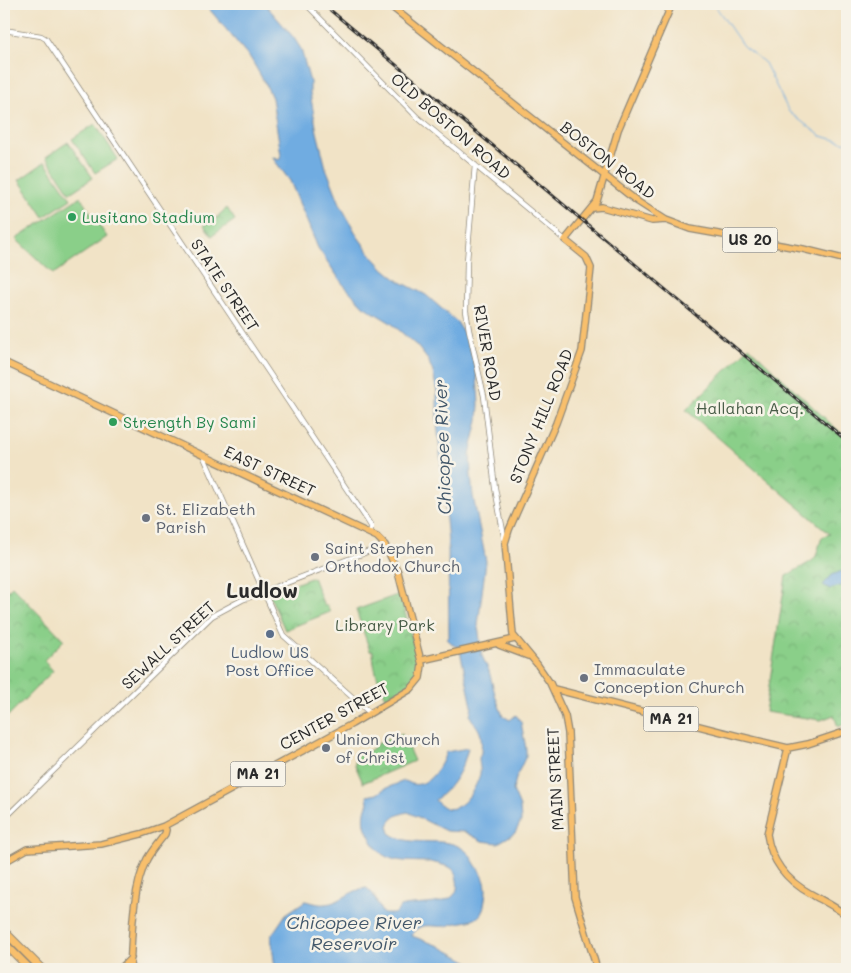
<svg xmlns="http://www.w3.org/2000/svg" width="851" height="973" font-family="Mali,sans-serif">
<defs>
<pattern id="park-crowns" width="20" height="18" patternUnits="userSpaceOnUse" patternTransform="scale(1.25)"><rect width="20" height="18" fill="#8acf89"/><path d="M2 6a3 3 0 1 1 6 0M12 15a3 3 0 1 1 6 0" fill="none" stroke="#77b276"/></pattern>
</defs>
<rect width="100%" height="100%" fill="#f7f3e8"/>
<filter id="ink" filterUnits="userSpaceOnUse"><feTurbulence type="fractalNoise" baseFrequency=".02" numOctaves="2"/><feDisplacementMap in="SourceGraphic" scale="10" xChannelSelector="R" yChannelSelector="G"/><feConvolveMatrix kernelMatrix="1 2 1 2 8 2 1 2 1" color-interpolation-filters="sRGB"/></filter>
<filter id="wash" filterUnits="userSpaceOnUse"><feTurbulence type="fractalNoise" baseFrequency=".0096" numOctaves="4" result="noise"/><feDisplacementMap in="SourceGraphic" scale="20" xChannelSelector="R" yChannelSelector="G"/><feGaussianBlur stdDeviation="1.12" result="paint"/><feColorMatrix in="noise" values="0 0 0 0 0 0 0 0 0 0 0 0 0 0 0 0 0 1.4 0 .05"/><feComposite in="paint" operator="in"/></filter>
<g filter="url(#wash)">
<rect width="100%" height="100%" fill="#f1e3c6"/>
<path fill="#8acf89" stroke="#5a7d5a" d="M 95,124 L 118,159 L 95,173 L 72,139 Z
M 68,142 L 93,178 L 70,193 L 46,157 Z
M 45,162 L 71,199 L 44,217 L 19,180 Z
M 80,197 L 107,237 L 53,274 L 16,239 Z"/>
<path fill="url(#park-crowns)" stroke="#5a7d5a" d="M 227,208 L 235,220 L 212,236 L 204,225 L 219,216 L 219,215 Z
M 749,347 L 847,439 L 847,723 L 838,727 L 834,715 L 821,720 L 765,712 L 786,576 L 812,561 L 816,556 L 822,537 L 830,534 L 686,410 Z
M 313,577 L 324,606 L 327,605 L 330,612 L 285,630 L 269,594 Z
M 12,586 L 64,640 L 44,660 L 53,671 L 4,720 L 4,594 Z
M 400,594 L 414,645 L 419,670 L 412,684 L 387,699 C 379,683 373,669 373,651 L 370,651 L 356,610 Z
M 402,734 L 414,761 L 363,783 L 355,765 L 355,757 L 371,750 L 377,744 Z"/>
<path fill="#6face1" stroke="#4d6c86" d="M 205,4 L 265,4 L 294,38 L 301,49 L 310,82 L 310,93 L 317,132 L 326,168 L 341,206 L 358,237 L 372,256 L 384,269 L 399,281 L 426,295 L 457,322 L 465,335 L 471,351 L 477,376 L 479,404 L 478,420 L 470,454 L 471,476 L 473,496 L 486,561 L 478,625 L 482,656 L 489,671 L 496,698 L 503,716 L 510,720 L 516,715 L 521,722 L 526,749 L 526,756 L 517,775 L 513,790 L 520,807 L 521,821 L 515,833 L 498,843 L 482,841 L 465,832 L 446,831 L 408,812 C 399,814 391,817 388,826 L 390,833 C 413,851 448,831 469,854 C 472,857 473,861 475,864 C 484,877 488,883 485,899 C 484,904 484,909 481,914 C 475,922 465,921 457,923 C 453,923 449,926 446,926 C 434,928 418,920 412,936 L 439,946 L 473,964 L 478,969 L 275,969 L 271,936 L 286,914 L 305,901 C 312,902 318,905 325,904 C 341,903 351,889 367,888 L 373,894 L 382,913 C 384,914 386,914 388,914 C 395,914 396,914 400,907 C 415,903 431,906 446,900 C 458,896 459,886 456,876 C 454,871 454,869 449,867 C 443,865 434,862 427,862 C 413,861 394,863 382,854 C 376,849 372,842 369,835 C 363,825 363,813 368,803 L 367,796 L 377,794 L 384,789 L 404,781 C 407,781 409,783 412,784 C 429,788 442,765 446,752 L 468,748 C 463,770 453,787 435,800 C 455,824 475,792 480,774 C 481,769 479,764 479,759 C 479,756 481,754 481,752 C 482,747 481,740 481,736 C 479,727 474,724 470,716 L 472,706 L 459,646 L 456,647 L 447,639 L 449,637 L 448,542 L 437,421 L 437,393 L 433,372 L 428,360 L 417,346 L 391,323 L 363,306 L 342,283 L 318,248 L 290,181 L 272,157 L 279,160 L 281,155 L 272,98 L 266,85 L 251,59 Z
M 847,569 L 847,584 L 830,589 L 823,585 L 832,575 Z"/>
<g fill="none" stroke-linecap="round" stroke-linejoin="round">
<path stroke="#6face1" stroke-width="1" d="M 714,4 L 743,46 L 765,63 L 789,112 L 821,136 L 847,143"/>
</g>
</g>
<g filter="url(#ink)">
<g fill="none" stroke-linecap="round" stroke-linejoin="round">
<defs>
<path id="minor" d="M 306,4 L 417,117 L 565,240
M 4,30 L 41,36 L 46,39 L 366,518 L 371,526 L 371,532
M 475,165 L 467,261 L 466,311 L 469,330 L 484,396 L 495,488 L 505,542
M 203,455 L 283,635 L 370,713
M 4,819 L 212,616 L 242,600 L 385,545"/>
<path id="major" d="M 388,4 L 638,202 L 666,220 L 690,229 L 803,249 L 847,260
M 592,208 L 602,207 L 652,221 L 666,220
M 4,362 L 377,537 L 385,545 L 398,572 L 422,665 L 420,678 L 411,689 L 352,724 L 164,826 L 141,834 L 101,844 L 27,849 L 4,862
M 499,645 L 528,656
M 422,660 L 515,639
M 554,689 L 738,736 L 788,748 L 808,744 L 847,731
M 788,748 L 767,834 C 771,861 787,881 811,894 C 823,901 836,907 847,916
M 120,969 L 131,958
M 130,969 C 132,936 132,888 147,859 C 152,850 159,842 165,834 L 166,830 L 164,826
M 597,969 L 575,897 L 568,733 L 565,716 L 550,683 L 537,664 L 513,635 L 505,543 L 509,530 L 556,423 L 582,351 L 591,268 L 586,257 L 565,240 L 597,201 L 618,130 L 672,4"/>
<path id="highway" d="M 4,931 L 42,969
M 4,943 L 30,969"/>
</defs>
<use href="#minor" stroke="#8e8778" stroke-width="6"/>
<use href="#major" stroke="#8e8778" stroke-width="8"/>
<use href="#highway" stroke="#8e8778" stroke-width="9"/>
<use href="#minor" stroke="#fff" stroke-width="4.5"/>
<use href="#major" stroke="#f8bf6c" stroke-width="5.5"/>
<use href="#highway" stroke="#f8bf6c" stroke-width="7"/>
<defs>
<path id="rail" d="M 323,4 L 847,441"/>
</defs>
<use href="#rail" stroke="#2b2b2b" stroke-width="3"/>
<use href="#rail" stroke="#f7f3e8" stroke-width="1" stroke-dasharray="4" stroke-linecap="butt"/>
</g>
</g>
<g fill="#2e9e5b" stroke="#f7f3e8" stroke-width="2">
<circle cx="72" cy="217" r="5"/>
<circle cx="113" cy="422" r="5"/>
</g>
<g fill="#6b7280" stroke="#f7f3e8" stroke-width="2">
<circle cx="146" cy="518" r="5"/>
<circle cx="315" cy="557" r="5"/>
<circle cx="584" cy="678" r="5"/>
<circle cx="326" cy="748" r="5"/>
</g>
<circle fill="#5c6f8a" stroke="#f7f3e8" stroke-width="2" cx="270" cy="634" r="5"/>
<g text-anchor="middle" stroke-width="5" stroke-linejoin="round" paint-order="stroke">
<g fill="#f7f3e8" stroke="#686764" stroke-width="1">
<rect x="722.5" y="227.5" width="55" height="25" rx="4"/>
<rect x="643.5" y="706.5" width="55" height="25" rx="4"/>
<rect x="230.5" y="761.5" width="55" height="25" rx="4"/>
</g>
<g font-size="15" font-weight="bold" fill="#2b2b2b">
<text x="750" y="245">US 20</text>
<text x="671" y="724">MA 21</text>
<text x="258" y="779">MA 21</text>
</g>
<g font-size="16" fill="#2b2b2b" stroke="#f7f3e8">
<text transform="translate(451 126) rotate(41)" y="6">OLD BOSTON ROAD</text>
<text transform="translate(608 160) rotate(38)" y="6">BOSTON ROAD</text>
<text transform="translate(225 285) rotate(56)" y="6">STATE STREET</text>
<text transform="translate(488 353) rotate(80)" y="6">RIVER ROAD</text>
<text transform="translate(541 416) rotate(-68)" y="6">STONY HILL ROAD</text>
<text transform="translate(270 471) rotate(25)" y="6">EAST STREET</text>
<text transform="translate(168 645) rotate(-43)" y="6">SEWALL STREET</text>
<text transform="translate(334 716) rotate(-29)" y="6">CENTER STREET</text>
<text transform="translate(555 779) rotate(-93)" y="6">MAIN STREET</text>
</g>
<g font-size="16" fill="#27864d" stroke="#f7f3e8" text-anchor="start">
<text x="82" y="223">Lusitano Stadium</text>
<text x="123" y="428">Strength By Sami</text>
</g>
<g font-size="16" fill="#485c47" stroke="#f7f3e8">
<text x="750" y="414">Hallahan Acq.</text>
<text x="385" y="631">Library Park</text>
</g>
<g font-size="16" fill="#5b616d" stroke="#f7f3e8" text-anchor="start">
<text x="156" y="515">St. Elizabeth<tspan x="156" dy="18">Parish</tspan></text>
<text x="325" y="554">Saint Stephen<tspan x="325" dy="18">Orthodox Church</tspan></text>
<text x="594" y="675">Immaculate<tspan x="594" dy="18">Conception Church</tspan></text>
<text x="336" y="745">Union Church<tspan x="336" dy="18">of Christ</tspan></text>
</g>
<g font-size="16" fill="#4e5e75" stroke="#f7f3e8">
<text x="270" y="658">Ludlow US<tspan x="270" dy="18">Post Office</tspan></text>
</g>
<g font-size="18" font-style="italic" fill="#43586b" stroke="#f7f3e8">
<text transform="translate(443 447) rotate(-92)" y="6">Chicopee River</text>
<text x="354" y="929">Chicopee River<tspan x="354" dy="21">Reservoir</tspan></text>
</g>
<g font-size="21" font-weight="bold" fill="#2b2b2b" stroke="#f7f3e8">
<text x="262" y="598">Ludlow</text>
</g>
</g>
<rect width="851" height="973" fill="none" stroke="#f7f3e8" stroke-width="20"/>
</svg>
